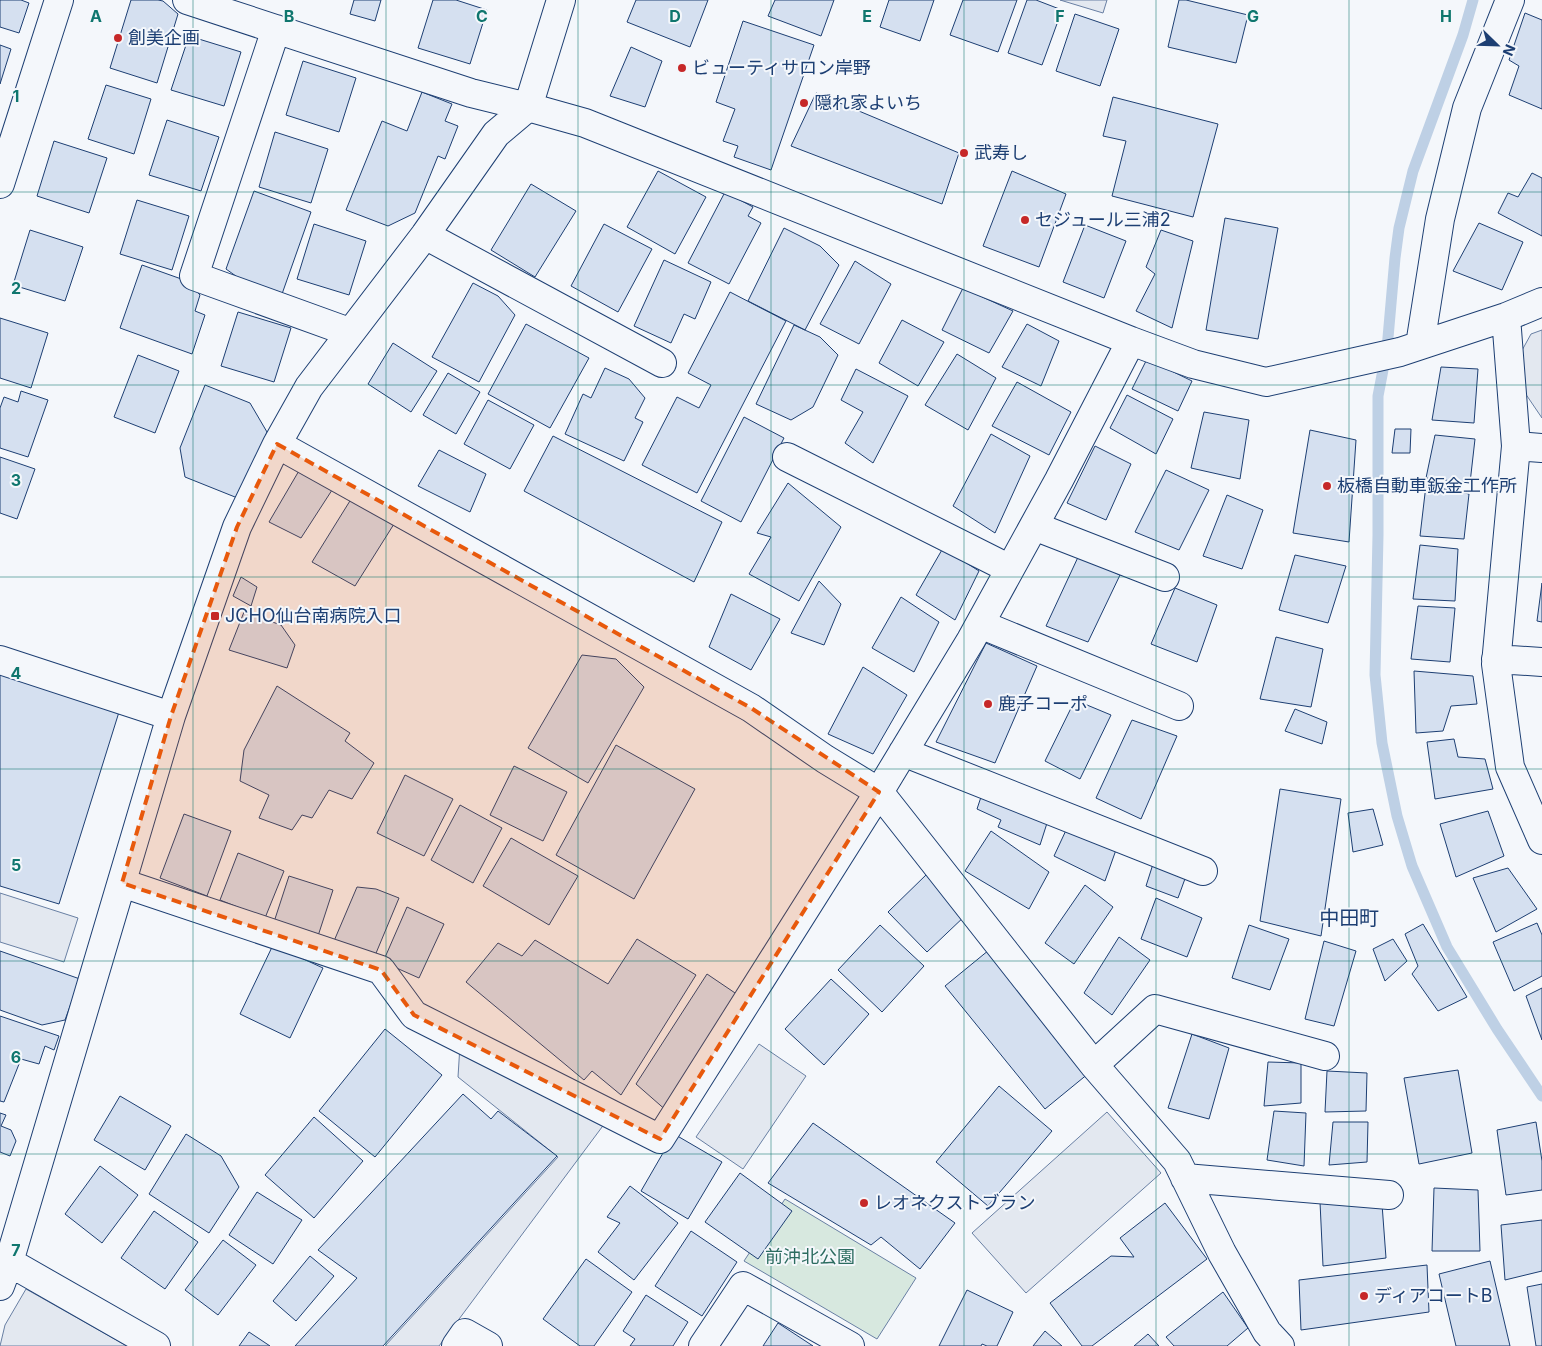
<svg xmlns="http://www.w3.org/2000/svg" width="1542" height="1346" font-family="Inter,'Noto Sans JP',sans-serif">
<rect width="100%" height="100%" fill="#f4f7fb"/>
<path fill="#d7e8df" stroke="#687fa3" d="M 785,1199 L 916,1278 L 877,1339 L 744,1261 Z"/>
<path fill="#e3e8f0" stroke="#687fa3" d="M 1060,0 L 1107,0 L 1103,13 Z
M 1542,330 L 1542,418 L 1525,393 L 1520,354 L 1531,334 Z
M 0,893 L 78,918 L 64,962 L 0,942 Z
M 759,1044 L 806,1076 L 743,1169 L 696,1137 Z
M 460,1045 L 608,1119 L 439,1346 L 385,1346 L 558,1157 L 458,1077 Z
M 1107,1112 L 1161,1173 L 1026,1293 L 972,1233 Z
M 26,1289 L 127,1346 L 0,1346 L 5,1325 Z"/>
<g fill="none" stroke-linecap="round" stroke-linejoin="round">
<path stroke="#bed0e5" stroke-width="11" d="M 1473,0 L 1463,35 L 1413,171 L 1399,228 L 1395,258 L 1387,349 L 1378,396 L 1378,535 L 1375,675 L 1382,743 L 1397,816 L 1412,866 L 1447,947 L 1497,1029 L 1542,1096"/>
</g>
<path fill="#d5e0f0" stroke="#1d3f73" d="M 0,0 L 21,0 L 29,3 L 19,33 L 0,27 Z
M 131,0 L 158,0 L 163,1 L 178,14 L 157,83 L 110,68 Z
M 354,0 L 381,0 L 375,21 L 350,14 Z
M 433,0 L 456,0 L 487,10 L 470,64 L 418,48 Z
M 636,0 L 708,0 L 690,47 L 627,22 Z
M 775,0 L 834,0 L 821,36 L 768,16 Z
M 889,0 L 934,0 L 920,41 L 880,27 Z
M 963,0 L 1017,0 L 998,52 L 950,35 Z
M 1027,0 L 1036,0 L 1062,10 L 1042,65 L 1008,53 Z
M 1179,0 L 1186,0 L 1248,15 L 1236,63 L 1168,47 Z
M 1525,13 L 1542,20 L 1542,109 L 1509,95 L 1519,66 L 1509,60 Z
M 1075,14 L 1119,29 L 1100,86 L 1056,71 Z
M 743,21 L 814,45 L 771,170 L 734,157 L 738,146 L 723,141 L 735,109 L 716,102 Z
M 189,36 L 241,52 L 224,106 L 171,90 Z
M 0,45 L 11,49 L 0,84 Z
M 631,47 L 662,61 L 645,107 L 610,96 Z
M 303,61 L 356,78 L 339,132 L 286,115 Z
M 106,85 L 151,99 L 134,154 L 88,139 Z
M 422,92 L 452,104 L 445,121 L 458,126 L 445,159 L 438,156 L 415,213 L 388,226 L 346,210 L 382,121 L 407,131 Z
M 816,93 L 959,153 L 942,204 L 791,146 Z
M 1113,97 L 1218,124 L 1193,217 L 1112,196 L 1126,141 L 1103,136 Z
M 167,120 L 219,137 L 201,191 L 149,175 Z
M 275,132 L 328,149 L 311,203 L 259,187 Z
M 54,141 L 107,158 L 89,213 L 37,196 Z
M 658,171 L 706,197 L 675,254 L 627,227 Z
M 1012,171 L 1066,194 L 1039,267 L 983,246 Z
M 1532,173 L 1542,178 L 1542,236 L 1498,213 L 1508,193 L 1518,197 Z
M 531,184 L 576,211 L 535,277 L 491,250 Z
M 254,191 L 311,212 L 282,294 L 240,279 L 226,269 Z
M 725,192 L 753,207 L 748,216 L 761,223 L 729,284 L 688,263 Z
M 137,200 L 189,216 L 172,270 L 120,254 Z
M 1225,218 L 1278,228 L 1258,339 L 1206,330 Z
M 1479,223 L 1523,242 L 1502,290 L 1453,271 Z
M 314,224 L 366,241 L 349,295 L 297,279 Z
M 604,224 L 652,249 L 618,312 L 571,286 Z
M 1085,225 L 1126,241 L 1104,298 L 1063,282 Z
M 784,228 L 820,246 L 839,265 L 805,330 L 748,301 Z
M 30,230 L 83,247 L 65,301 L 13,285 Z
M 1161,230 L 1193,241 L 1172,328 L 1136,311 L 1155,274 L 1146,267 Z
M 664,260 L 711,282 L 695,319 L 684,314 L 671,343 L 634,326 Z
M 855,261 L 891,284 L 859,344 L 820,324 Z
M 142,265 L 187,281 L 200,295 L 195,311 L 205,315 L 192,354 L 120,328 Z
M 473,283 L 498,296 L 515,315 L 479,382 L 432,357 Z
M 963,288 L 1013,311 L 989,353 L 942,330 Z
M 730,292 L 786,321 L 697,493 L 642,465 L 677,397 L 699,408 L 711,385 L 688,373 Z
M 238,312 L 291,328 L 274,382 L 221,366 Z
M 0,318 L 48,333 L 31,388 L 0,378 Z
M 902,320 L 944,342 L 918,386 L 879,363 Z
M 526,324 L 589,358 L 550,428 L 488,394 Z
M 1027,324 L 1059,341 L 1041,386 L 1002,367 Z
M 794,325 L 820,337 L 838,355 L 813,407 L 791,420 L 756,404 Z
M 393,343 L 437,371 L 411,412 L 368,384 Z
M 957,354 L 996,378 L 968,430 L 925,405 Z
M 138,355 L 179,371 L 155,433 L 114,417 Z
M 1147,359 L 1192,381 L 1178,411 L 1132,389 Z
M 1441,367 L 1478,369 L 1474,423 L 1432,420 Z
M 605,368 L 629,379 L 645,398 L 635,418 L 643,422 L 624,461 L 565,434 L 583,394 L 591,398 Z
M 856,369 L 908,396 L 873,463 L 845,443 L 863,412 L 841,400 Z
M 448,373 L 480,392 L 456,434 L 423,415 Z
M 1017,382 L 1071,412 L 1049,455 L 992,426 Z
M 205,385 L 250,403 L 267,432 L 240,499 L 185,477 L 180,448 Z
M 21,391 L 48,400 L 28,457 L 0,448 L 0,408 L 4,397 L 18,402 Z
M 1127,395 L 1173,419 L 1156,454 L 1110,428 Z
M 488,400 L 534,425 L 510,469 L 464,444 Z
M 1204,412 L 1249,420 L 1240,479 L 1191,468 Z
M 744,417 L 784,438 L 741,522 L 701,501 Z
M 1395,429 L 1411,429 L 1410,453 L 1392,453 Z
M 1310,430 L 1356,440 L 1349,542 L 1293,533 Z
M 991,434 L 1030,456 L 995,533 L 953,506 Z
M 1435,435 L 1475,439 L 1470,483 L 1426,478 Z
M 553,436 L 722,522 L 694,582 L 524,491 Z
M 1095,446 L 1131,464 L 1106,520 L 1067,503 Z
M 439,450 L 486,474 L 470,512 L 418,486 Z
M 0,457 L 35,469 L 17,519 L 0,513 Z
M 300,469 L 334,487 L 301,538 L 269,522 Z
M 1166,470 L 1209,490 L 1179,550 L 1135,532 Z
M 788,483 L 841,527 L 799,601 L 749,574 L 771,537 L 757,533 Z
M 1426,485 L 1469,494 L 1464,539 L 1420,536 Z
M 1227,495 L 1263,510 L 1242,569 L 1203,556 Z
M 353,496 L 394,524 L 355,586 L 312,562 Z
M 1420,545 L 1458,549 L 1455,601 L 1413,599 Z
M 943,548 L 979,571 L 955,620 L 916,595 Z
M 1079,555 L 1120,575 L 1088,642 L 1046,626 Z
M 1295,555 L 1346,566 L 1328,623 L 1279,610 Z
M 241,577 L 257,587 L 251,606 L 233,596 Z
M 819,581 L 841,604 L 824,645 L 791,633 Z
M 1542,583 L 1542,622 L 1537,621 Z
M 1175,588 L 1217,605 L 1197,662 L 1151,644 Z
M 731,594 L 780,619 L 751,670 L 709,647 Z
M 901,597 L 939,622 L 914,672 L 872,648 Z
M 1418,606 L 1455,608 L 1450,662 L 1411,659 Z
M 244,612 L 281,625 L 295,645 L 287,668 L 229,650 Z
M 1276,637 L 1323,649 L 1311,707 L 1260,699 Z
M 986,643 L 1037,666 L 995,763 L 936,742 Z
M 582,655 L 616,659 L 644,687 L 588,783 L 528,748 Z
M 863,667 L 907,695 L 873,754 L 828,734 Z
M 1414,671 L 1473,676 L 1477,704 L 1451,706 L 1443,731 L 1416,733 Z
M 0,674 L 119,712 L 59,904 L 0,886 Z
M 277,686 L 350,733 L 345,741 L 374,763 L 352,799 L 329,790 L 312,818 L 302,815 L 292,830 L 259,818 L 269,795 L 240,781 L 244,750 Z
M 1075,700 L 1111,715 L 1080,779 L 1045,761 Z
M 1295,709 L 1327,722 L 1322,744 L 1285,731 Z
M 1132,720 L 1177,736 L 1141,819 L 1096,798 Z
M 1454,739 L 1458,757 L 1485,759 L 1493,789 L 1435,799 L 1427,742 Z
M 616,745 L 695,789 L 634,899 L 556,855 Z
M 514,766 L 567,792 L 543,841 L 490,815 Z
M 405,775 L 453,799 L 424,856 L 377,833 Z
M 1280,789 L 1341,799 L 1321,936 L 1260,921 Z
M 983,791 L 1048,820 L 1040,845 L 998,827 L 1001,820 L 977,809 Z
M 460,805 L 502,828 L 473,883 L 431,860 Z
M 1373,809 L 1383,845 L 1353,852 L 1348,813 Z
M 1488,811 L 1504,856 L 1456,877 L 1440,824 Z
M 184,814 L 231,831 L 207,896 L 160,878 Z
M 1068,826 L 1117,847 L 1105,881 L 1054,856 Z
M 991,831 L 1049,872 L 1029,909 L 965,871 Z
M 511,838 L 578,876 L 549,925 L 483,886 Z
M 238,853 L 284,871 L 265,918 L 220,900 Z
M 1153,864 L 1186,876 L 1178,898 L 1146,886 Z
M 1508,868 L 1537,909 L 1496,932 L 1473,878 Z
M 928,873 L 967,914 L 927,952 L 888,912 Z
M 289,876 L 333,890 L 317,939 L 273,925 Z
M 1085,885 L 1113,907 L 1074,964 L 1045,943 Z
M 357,887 L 376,889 L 399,898 L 374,958 L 334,941 Z
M 1156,898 L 1202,918 L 1187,957 L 1141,939 Z
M 407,907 L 444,924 L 419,978 L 383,962 Z
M 1537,923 L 1542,935 L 1542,976 L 1514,991 L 1493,942 Z
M 1423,924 L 1467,997 L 1438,1011 L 1412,974 L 1418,966 L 1405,934 Z
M 880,925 L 924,966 L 882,1012 L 838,970 Z
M 1249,925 L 1289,939 L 1270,990 L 1232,978 Z
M 1119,937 L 1150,960 L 1112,1015 L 1084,993 Z
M 637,939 L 696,975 L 621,1095 L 592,1071 L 584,1080 L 466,982 L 498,943 L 522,956 L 535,940 L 608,984 Z
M 1393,939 L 1407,961 L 1385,981 L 1373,949 Z
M 1324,941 L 1356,951 L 1334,1026 L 1305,1019 Z
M 273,945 L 323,968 L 290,1038 L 240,1014 Z
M 989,950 L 1089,1073 L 1045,1109 L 945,986 Z
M 0,951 L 80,979 L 65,1020 L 42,1025 L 0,1010 Z
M 707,974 L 741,997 L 668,1112 L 636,1084 Z
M 831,979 L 869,1014 L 824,1065 L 785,1029 Z
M 1542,988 L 1542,1040 L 1526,996 Z
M 0,1016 L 59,1036 L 54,1050 L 45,1046 L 39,1064 L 21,1059 L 4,1102 L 0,1101 Z
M 385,1029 L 442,1075 L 375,1157 L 319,1111 Z
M 1192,1034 L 1229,1048 L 1209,1119 L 1168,1108 Z
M 1268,1062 L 1301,1063 L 1301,1103 L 1264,1106 Z
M 1458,1070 L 1472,1153 L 1419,1164 L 1404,1078 Z
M 1327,1071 L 1367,1073 L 1366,1111 L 1325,1112 Z
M 999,1086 L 1052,1131 L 988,1206 L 936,1162 Z
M 463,1094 L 491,1119 L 498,1111 L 557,1156 L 383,1346 L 295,1346 L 357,1278 L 318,1250 Z
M 120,1096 L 171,1126 L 145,1170 L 94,1140 Z
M 1274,1111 L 1306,1113 L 1304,1166 L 1267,1160 Z
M 0,1113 L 6,1115 L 1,1126 L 11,1130 L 16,1141 L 10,1156 L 0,1152 Z
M 314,1117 L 363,1161 L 314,1218 L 265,1175 Z
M 1333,1122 L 1368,1122 L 1367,1162 L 1329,1165 Z
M 1536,1122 L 1542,1161 L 1542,1190 L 1506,1195 L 1497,1130 Z
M 813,1123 L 955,1223 L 920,1269 L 881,1237 L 871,1245 L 768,1183 Z
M 186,1134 L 221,1156 L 239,1187 L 209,1233 L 149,1194 Z
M 674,1134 L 722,1162 L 688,1219 L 641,1191 Z
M 100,1166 L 138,1195 L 102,1243 L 65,1214 Z
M 740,1173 L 792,1211 L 758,1259 L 705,1222 Z
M 630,1186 L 678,1223 L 634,1280 L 598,1252 L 620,1223 L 607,1217 Z
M 1434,1188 L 1478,1190 L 1480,1251 L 1432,1251 Z
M 257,1192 L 302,1220 L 273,1264 L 229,1235 Z
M 1320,1202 L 1382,1204 L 1386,1258 L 1323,1266 Z
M 1165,1203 L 1207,1259 L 1092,1346 L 1082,1346 L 1050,1303 L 1111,1256 L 1134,1257 L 1120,1238 Z
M 154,1211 L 198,1242 L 165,1289 L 121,1258 Z
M 1542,1220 L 1542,1271 L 1505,1280 L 1501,1225 Z
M 691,1231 L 737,1262 L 702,1316 L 655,1286 Z
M 223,1240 L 256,1265 L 218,1315 L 185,1290 Z
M 310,1256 L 334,1276 L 296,1321 L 273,1301 Z
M 586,1259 L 632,1292 L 594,1346 L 580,1346 L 543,1319 Z
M 1490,1261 L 1510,1346 L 1456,1346 L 1439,1274 Z
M 1427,1265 L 1429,1312 L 1301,1330 L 1299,1280 Z
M 1542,1284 L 1542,1346 L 1536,1346 L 1527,1287 Z
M 967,1290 L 1013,1312 L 997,1346 L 987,1346 L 982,1344 L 981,1346 L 939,1346 Z
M 1223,1292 L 1248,1328 L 1227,1346 L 1174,1346 L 1166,1337 Z
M 646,1295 L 688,1322 L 673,1346 L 630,1346 L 635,1339 L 623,1331 Z
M 778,1323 L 813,1346 L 763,1346 Z
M 1045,1331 L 1062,1346 L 1033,1346 Z
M 249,1332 L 270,1346 L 239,1346 Z
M 1148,1334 L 1159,1346 L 1134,1346 Z"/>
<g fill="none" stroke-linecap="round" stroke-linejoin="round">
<defs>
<path id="minor" d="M 187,0 L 471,93 L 528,107 L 585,123 L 1131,341 L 1193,364 L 1266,382 L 1400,352 L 1506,317 L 1542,302
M 276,29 L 194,276 L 349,332
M 0,184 L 59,0
M 425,235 L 662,363
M 1506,317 L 1516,446 L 1496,664 L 1510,767 L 1542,840
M 1131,341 L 1059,480 L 971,640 L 879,792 L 1094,1065 L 1177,1161 L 1222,1253 L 1267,1332 L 1280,1346
M 1420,345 L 1440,219 L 1467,108 L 1510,0
M 1516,446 L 1542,448
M 787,457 L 1010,569
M 1034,526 L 1165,577
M 980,624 L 1179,706
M 1496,659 L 1542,662
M 0,660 L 171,716
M 903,752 L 1203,871
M 122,883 L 381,970 L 414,1015 L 660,1139 L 879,792 L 825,759 L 751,708 L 277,444
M 1094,1065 L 1155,1009 L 1325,1056
M 1185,1178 L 1389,1195
M 9,1262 L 156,1346
M 0,1286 L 9,1262 L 171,716 L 237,527 L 277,444 L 309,387 L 425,235 L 496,134 L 528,107 L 561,0
M 456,1346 L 465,1333 L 488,1346
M 703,1346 L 743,1286 L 850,1346"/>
</defs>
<use href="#minor" stroke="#1d3f73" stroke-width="30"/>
<use href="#minor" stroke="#f4f7fb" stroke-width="28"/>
</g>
<path fill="#e8590c" fill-opacity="0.2" stroke="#e8590c" stroke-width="4" stroke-dasharray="10 6" stroke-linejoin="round" d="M 277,444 L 751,708 L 879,792 L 660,1139 L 414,1015 L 381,970 L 122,883 L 171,716 L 237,527 Z"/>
<path fill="none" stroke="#0f766e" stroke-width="1" stroke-opacity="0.55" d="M 193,0 L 193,1346M 386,0 L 386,1346M 578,0 L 578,1346M 771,0 L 771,1346M 964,0 L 964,1346M 1156,0 L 1156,1346M 1349,0 L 1349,1346M 0,192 L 1542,192M 0,385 L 1542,385M 0,577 L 1542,577M 0,769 L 1542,769M 0,961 L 1542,961M 0,1154 L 1542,1154"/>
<g fill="#c62828" stroke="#f4f7fb" stroke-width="2">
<circle cx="118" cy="38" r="5"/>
<circle cx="682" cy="68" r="5"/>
<circle cx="804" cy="103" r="5"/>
<circle cx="964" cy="153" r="5"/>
<circle cx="1025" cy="220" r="5"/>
<circle cx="1327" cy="486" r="5"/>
<rect x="210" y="611" width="10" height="10" rx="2.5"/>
<circle cx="988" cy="704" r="5"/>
<circle cx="864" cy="1203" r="5"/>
<circle cx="1364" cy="1296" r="5"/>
</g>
<g text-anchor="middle" stroke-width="4" stroke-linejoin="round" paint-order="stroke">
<g font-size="18" fill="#1d3f73" stroke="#f4f7fb" text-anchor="start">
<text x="128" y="44">創美企画</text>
<text x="692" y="74">ビューティサロン岸野</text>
<text x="814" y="109">隠れ家よいち</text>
<text x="974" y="159">武寿し</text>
<text x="1035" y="226">セジュール三浦2</text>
<text x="1337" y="492">板橋自動車鈑金工作所</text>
<text x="225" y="622">JCHO仙台南病院入口</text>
<text x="998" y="710">鹿子コーポ</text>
<text x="874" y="1209">レオネクストブラン</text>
<text x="1374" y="1302">ディアコートB</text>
</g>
<g font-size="18" fill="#2c6c60" stroke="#f4f7fb">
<text x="810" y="1263">前沖北公園</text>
</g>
<g font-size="20" fill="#1d3f73" stroke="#f4f7fb">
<text x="1349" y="925">中田町</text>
</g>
</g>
<g font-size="16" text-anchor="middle" font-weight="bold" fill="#0f766e" stroke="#f4f7fb" stroke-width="4" stroke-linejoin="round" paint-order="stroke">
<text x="96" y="22">A</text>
<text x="289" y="22">B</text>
<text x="482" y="22">C</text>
<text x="675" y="22">D</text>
<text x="867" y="22">E</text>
<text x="1060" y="22">F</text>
<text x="1253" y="22">G</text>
<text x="1446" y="22">H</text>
<text x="16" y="102">1</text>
<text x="16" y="294">2</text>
<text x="16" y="486">3</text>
<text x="16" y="679">4</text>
<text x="16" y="871">5</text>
<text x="16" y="1063">6</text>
<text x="16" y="1256">7</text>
</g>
<g transform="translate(1497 45) rotate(113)" stroke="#f4f7fb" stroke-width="4" paint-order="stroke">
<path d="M0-4L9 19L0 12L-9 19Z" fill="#1d3f73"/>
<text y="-8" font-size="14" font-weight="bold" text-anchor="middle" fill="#1d3f73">N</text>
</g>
</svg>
